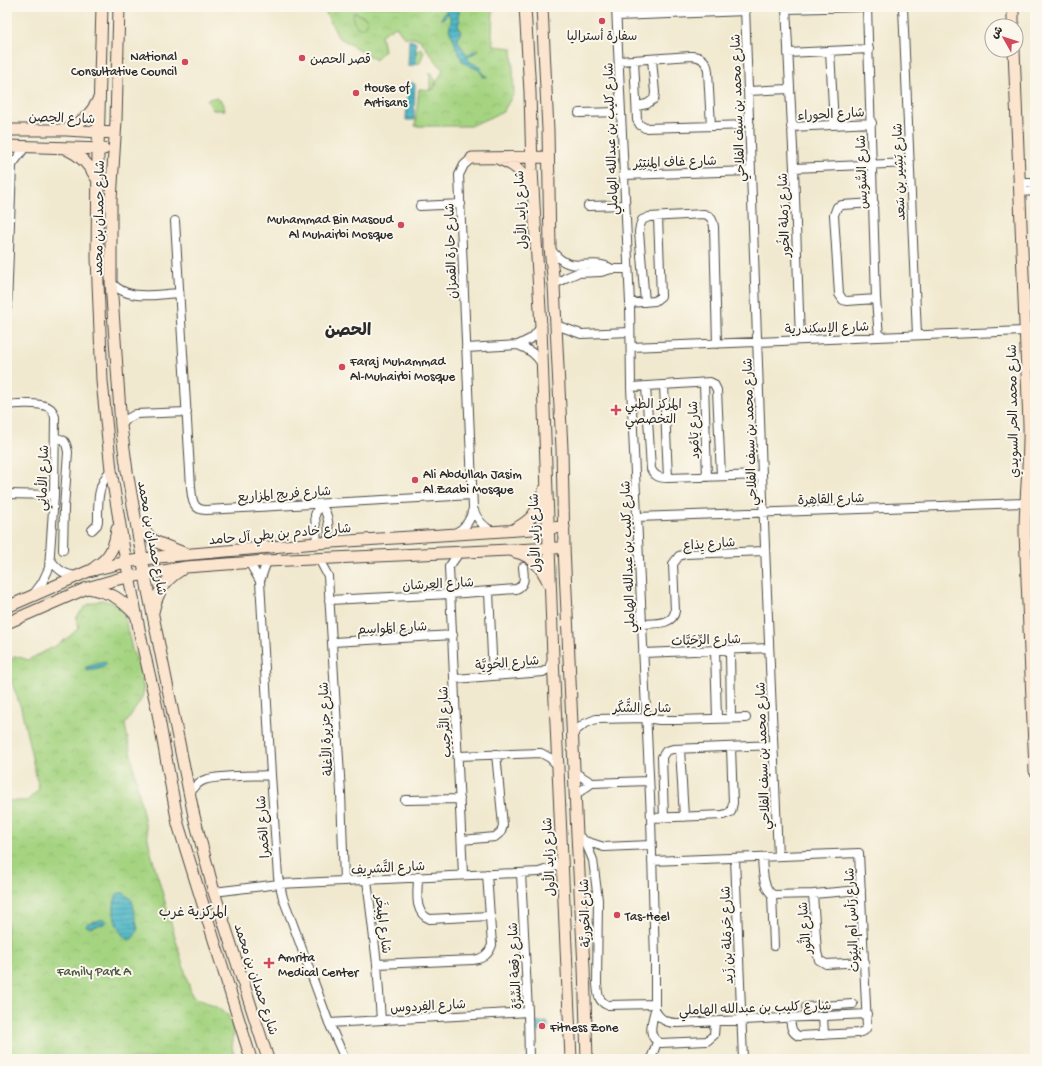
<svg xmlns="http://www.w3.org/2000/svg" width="1042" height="1066" font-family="'Gochi Hand','Playpen Sans Arabic',sans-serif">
<defs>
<pattern id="park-crowns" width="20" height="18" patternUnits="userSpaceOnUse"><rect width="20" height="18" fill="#a5d481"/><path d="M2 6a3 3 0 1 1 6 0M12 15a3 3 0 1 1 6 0" fill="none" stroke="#8eb670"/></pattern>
<pattern id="water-rules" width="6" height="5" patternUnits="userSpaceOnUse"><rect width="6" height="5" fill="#48b5c4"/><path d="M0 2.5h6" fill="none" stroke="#3c939f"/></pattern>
</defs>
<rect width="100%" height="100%" fill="#fbf7ec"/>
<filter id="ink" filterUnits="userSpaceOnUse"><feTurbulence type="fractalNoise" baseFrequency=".025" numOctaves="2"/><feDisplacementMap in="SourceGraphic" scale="8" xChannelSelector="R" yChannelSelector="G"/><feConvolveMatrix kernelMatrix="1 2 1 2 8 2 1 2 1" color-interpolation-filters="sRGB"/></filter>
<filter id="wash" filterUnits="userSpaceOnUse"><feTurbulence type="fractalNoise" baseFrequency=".012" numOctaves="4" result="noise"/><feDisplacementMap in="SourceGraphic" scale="16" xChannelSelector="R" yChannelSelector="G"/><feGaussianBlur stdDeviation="0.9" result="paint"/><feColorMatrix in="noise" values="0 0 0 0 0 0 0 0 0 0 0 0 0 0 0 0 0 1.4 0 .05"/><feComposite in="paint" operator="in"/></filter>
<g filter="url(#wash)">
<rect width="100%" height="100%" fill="#f1e9cf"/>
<path fill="url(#park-crowns)" stroke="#688056" d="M 324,7 L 493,7 L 492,36 L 494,46 L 512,48 L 514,93 L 503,112 L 470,126 L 415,126 L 419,89 L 433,90 L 443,70 L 419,39 L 404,37 L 396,26 L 381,35 L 384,50 L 376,60 L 338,37 L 324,9 Z
M 101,600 C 110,602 116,603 123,609 L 132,650 L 139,665 L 144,690 L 142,698 L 125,725 L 151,853 L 192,996 L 216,1007 L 228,1015 L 234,1033 L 232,1048 L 236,1059 L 7,1059 L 7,801 L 27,801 L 39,789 L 21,708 L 7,669 L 7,661 L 16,656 L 28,660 C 45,651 66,643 79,627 L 76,617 L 87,605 Z"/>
<path fill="#a5d481" stroke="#688056" d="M 354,12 L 368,19 L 364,28 L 358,28 L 353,21 Z
M 420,48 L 424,51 L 420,63 L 416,64 L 416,52 Z
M 430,72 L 436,81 L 434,88 L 430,90 Z
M 212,98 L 216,98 L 223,102 L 225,110 L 213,110 L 207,100 Z"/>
<path fill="url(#water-rules)" stroke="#3a7078" d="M 447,7 L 455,7 L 460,12 L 458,13 L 460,22 L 458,23 L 459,27 L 461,30 L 458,41 L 467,55 L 478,49 L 479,50 L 467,58 L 472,63 L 481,67 L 482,73 L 487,77 L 484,77 L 479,70 L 466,64 L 464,61 L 462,61 L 456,47 L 452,35 L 450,34 L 451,32 L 449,30 L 451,20 L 448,13 L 442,20 L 441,18 L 446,11 Z
M 409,40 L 416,42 L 416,64 L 408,67 Z
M 408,81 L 415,84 L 414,120 L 406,120 Z
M 105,662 L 107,664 C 104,669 90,672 85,670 L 86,667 Z
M 118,893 L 124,893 L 132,900 L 138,929 L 134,937 L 130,940 C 115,936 109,904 118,893 Z
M 104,919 L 106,921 L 104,924 L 89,927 L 86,926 L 88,923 Z
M 548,1022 L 548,1031 L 535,1032 L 534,1023 Z"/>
</g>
<g filter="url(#ink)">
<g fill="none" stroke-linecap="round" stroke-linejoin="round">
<defs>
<path id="street" d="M 616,7 L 630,303 L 631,387 L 651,818 L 655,961 L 655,1010 C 660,1020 667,1023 678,1023 L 867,1014
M 745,7 L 762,475 L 778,856
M 786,7 L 794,168 L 800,340
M 867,7 L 876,299 L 879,337
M 903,7 L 917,335
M 786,9 L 862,7
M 617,16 L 746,11
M 830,51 L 834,125
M 788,53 L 869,49
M 634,60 L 637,120 L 640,125 L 645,128 L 750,125
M 619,61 L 691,56 C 701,56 707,61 708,71 L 711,126
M 748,91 L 789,89
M 637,106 L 647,104 L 654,99 L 655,93 L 652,59
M 579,113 L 621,112
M 791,127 L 872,123
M 7,158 L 12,165
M 794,168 L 910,163
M 623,175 L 751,171
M 1019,183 L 1035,183
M 1020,192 L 1035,191
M 874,203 L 842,205 L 837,207 L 834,215 L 839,294 L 843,300 L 847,301 L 876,299
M 420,206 L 461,204
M 588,206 L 625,205
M 175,221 L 191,487 C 192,498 192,510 206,510 L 472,495
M 550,248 C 571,279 590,255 612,269
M 111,282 C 128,302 155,294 179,293
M 554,285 L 565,278 L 577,273 L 601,272 L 612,269 L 628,269
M 645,302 L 639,232 L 640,226 L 642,220 L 649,217 L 704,214 C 711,216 713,220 714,227 L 717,344
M 630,303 L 655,301 L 661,296 L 658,217
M 7,307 L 12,165 L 26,146
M 556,325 L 581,334 L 630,332
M 518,345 C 529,349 536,354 542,364
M 631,347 L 1025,331
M 466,348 L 518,345 L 532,338 L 541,327
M 704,383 L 707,477
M 664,385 L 668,478
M 646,386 L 651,469 C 655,477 660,478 668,478 L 762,475
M 631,387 L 710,382 L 714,384 L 717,390 L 721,476
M 7,406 C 14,403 41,403 48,407 C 52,409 54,413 55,417 L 54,495 L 49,568 L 42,583 L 33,595
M 121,426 L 127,419 L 136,414 L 187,412
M 55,438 C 66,439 66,443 68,452 L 64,508 L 63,550
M 7,494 L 54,495
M 473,508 C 477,520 483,527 494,532
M 637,517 L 1026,503
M 92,530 L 97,525 L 98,521 C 98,502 97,485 111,470
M 455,533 C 466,528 471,520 473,508 L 459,175 L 464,165 L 472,158
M 317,543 L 315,515 L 319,505 C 331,512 328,530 329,542
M 459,553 L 449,567 L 463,875
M 50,559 C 57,569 64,575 77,576
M 319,559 L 328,576 L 341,793 L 344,881
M 267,561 L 260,581 L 271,775 L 278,877 L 283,898 L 291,919 L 329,1023 L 345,1059
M 249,562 L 260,581
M 489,592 L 493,676
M 329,600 L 451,594 L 516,589 C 526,585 524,576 523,567
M 641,624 C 653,623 673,626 675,611 L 673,564 L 679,556 L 685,554 L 765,551
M 333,642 L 453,635
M 715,650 L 717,718
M 730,650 L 731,718
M 643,653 L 769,648
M 455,679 L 543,672 L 549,668 L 552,660
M 572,734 L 584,724 L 596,719 L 646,718 L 659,720 L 677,720 L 746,718
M 680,749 L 684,817
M 458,756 L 541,753 L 550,758 L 558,766
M 574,772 L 592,783 L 648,781
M 189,795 C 192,790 196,784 202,781 C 213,775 256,776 271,775
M 575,795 L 592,783
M 405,800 L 460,799
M 651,818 L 723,815 L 731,812 L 733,803 L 731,747
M 664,818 L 662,757 L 666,751 L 673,749 L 773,745
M 577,835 L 585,841 L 593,860 L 598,900 L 597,984 C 598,994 598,1001 607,1005 L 655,1004
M 462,840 L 495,837 L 501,832 L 503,825 L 496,754
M 585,841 L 604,847 L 651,845
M 762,857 C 763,868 762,888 773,895 L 813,894 L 861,890
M 735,858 L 743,1059
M 652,861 L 859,853 L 867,1027 L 864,1031 L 858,1033 L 799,1036 C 791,1033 791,1026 790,1018
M 521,873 L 528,1012 L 529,1059
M 418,877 C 418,891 413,913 430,919 L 489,916
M 367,880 L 377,964 L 381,1020
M 214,892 L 279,884 L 539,872 L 551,868 L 562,863
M 772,894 L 774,946
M 813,894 L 817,952 L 819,960 L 826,964 L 865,962
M 377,964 L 473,960 C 483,959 489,954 492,945 L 487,874
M 806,1007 L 853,1004
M 655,1010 C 652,1022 646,1038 661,1043 L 707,1041 L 714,1035 L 715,1022
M 823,1016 L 824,1035
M 329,1023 L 528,1012
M 651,1059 L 657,1042"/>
<path id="secondary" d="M 102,7 L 98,149 L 97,258 L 102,381 L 111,470 L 124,550 L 140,634 L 157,708 L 178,824 L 251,1059
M 119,7 L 116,121 L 111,200 L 111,282 L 121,426 L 127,471 L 148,591 L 194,816 L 214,892 L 268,1059
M 525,7 L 530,92 L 532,170 L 541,327 L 553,657 L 571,1059
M 542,7 L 548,130 L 550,248 L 554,285 L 562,449 L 564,547 L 577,835 L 584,967 L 587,1059
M 1013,7 L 1013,26
M 1014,50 L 1029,424 C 1030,461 1025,496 1025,532 L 1035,771
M 7,130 L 66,130 L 115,133
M 66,130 C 80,123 91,115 98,100
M 7,146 L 104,149
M 68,150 C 82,156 90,166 97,179
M 472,158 L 548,157
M 499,159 C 514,164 523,173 532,185
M 136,522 L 154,541 L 184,553
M 513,530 C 535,518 536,513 544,490
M 515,552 C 533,556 542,568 549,584
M 95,567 C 110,558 115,546 117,529
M 88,588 C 114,594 117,596 136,615
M 7,607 L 89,571 L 126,562 L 158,557 L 317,543 L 564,527
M 153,612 C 157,594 164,580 181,570
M 7,623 L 87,588 L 118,579 L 186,567 L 267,561 L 556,548"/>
</defs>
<use href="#street" stroke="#494844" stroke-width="10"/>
<use href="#secondary" stroke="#494844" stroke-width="13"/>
<use href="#street" stroke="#fff" stroke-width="8"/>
<use href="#secondary" stroke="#fbe5cf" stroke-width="11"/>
</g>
</g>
<g fill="#d1495b" stroke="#fbf7ec" stroke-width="1.5">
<circle cx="602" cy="21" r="4"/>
<circle cx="302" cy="58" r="4"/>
<circle cx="185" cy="62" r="4"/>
<circle cx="356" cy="93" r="4"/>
<circle cx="401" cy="225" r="4"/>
<circle cx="342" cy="367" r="4"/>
<path d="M614 404h4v4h4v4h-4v4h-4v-4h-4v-4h4z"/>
<circle cx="415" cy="480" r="4"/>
<circle cx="617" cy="915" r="4"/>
<path d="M267 957h4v4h4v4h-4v4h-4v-4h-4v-4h4z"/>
<circle cx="542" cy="1026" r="4"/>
</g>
<g text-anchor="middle" stroke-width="4" stroke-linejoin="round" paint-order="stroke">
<g font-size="13" fill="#2b2b2b" stroke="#fbf7ec" text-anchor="start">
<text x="602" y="40" text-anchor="middle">سفارة أستراليا</text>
<text x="177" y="60" text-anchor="end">National<tspan x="177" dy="15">Consultative Council</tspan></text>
<text x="310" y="63">قصر الحصن</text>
<text x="364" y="91">House of<tspan x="364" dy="15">Artisans</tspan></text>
<text x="393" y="223" text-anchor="end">Muhammad Bin Masoud<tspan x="393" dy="15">Al Muhairbi Mosque</tspan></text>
<text x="350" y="365">Faraj Muhammad<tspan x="350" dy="15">Al-Muhairbi Mosque</tspan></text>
<text x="625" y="408">المركز الطبي<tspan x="625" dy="15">التخصصي</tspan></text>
<text x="423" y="478">Ali Abdullah Jasim<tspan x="423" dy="15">Al Zaabi Mosque</tspan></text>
<text x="625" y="920">Tas-Heel</text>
<text x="278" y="961">Amrita<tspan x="278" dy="15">Medical Center</tspan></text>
<text x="550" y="1031">Fitness Zone</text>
</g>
<g font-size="13" fill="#2b2b2b" stroke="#fbf7ec">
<text transform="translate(737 108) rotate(-92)" y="5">شارع محمد بن سيف الفلاحي</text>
<text transform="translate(831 113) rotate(-3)" y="5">شارع الحوراء</text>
<text transform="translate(62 117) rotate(2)" y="5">شارع الحِصن</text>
<text transform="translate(610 139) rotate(-92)" y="5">شارع كليب بن عبدالله الهاملي</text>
<text transform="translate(675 161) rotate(-2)" y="5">شارع غاف المِنتِثِر</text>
<text transform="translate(861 172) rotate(-92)" y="5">شارع السُّوَيس</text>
<text transform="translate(898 172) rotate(-92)" y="5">شارع بَشِير بن سَعد</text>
<text transform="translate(520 210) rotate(-93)" y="5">شارع زايد الأول</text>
<text transform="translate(783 215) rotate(-92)" y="5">شارع رَملة الخُور</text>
<text transform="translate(98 218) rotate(-89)" y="5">شارع حمدان بن محمد</text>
<text transform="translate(450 251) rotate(-92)" y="5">شارع حارة القمزان</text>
<text transform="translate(827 327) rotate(-2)" y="5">شارع الإسكندرية</text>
<text transform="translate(1012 411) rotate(-91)" y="5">شارع محمد الحر السويدي</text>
<text transform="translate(693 430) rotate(-92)" y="5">شارع يَامُود</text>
<text transform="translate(749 432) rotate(-92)" y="5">شارع محمد بن سيف الفلاحي</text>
<text transform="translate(42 478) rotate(-88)" y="5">شارع الأمانِي</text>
<text transform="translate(284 493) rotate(-4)" y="5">شارع فريج المزاريع</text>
<text transform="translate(831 498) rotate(-2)" y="5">شارع القاهِرة</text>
<text transform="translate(280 533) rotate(-5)" y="5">شارع خادم بن بطي آل حامد</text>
<text transform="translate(534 533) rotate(-92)" y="5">شارع زايد الأول</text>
<text transform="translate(153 538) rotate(80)" y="5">شارع حمدان بن محمد</text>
<text transform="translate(709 543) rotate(-4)" y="5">شارع يِذاع</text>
<text transform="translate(627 557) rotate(-92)" y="5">شارع كليب بن عبدالله الهاملي</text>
<text transform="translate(438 583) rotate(-3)" y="5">شارع العِرشان</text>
<text transform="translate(392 627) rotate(-3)" y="5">شارع المَواسِم</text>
<text transform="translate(706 639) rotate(-2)" y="5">شارع الرِّحَيَّات</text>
<text transform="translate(507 662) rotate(-5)" y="5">شارع الحُوِيَّة</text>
<text x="642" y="712">شارع الشُّكُر</text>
<text transform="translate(444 722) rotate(-93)" y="5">شارع التَّرحِيب</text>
<text transform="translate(325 729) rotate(-93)" y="5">شارع جزيرة الأغلة</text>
<text transform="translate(762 756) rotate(-92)" y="5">شارع محمد بن سيف الفلاحي</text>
<text transform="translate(262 827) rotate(-94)" y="5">شارع الحَمرا</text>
<text transform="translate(548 857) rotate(-93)" y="5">شارع زايد الأول</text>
<text transform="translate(388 867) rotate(-3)" y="5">شارع التَّشرِيف</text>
<text transform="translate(584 913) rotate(-92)" y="5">شارع الحُوريَّة</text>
<text transform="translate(851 920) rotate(-93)" y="5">شارع رَأس أم البِيُوت</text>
<text transform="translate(384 924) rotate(83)" y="5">شارع المِبخَر</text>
<text transform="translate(804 928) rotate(-95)" y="5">شارع النُّور</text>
<text transform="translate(726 935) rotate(-92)" y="5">شارع حَرمَلة بن زَيد</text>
<text transform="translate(514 966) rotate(-93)" y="5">شارع رِقعة السِّرَّة</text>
<text transform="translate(257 979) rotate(72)" y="5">شارع حمدان بن محمد</text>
<text transform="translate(428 1005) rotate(-3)" y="5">شارع الفِردوس</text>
<text transform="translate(755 1007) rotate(-2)" y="5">شارع كليب بن عبدالله الهاملي</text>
</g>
<g font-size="13" fill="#4a5540" stroke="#fbf7ec">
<text x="94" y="975">Family Park A</text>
</g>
<g font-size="14" fill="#2b2b2b" stroke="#fbf7ec">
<text x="193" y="916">المركزية غرب</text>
</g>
<g font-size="17" font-weight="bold" fill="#2b2b2b" stroke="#fbf7ec">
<text x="348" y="335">الحصن</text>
</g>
</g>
<rect width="1042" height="1066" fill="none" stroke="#fbf7ec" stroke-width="24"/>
<g transform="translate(1004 38) rotate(309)"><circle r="19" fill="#fbf7ec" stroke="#a8a59f"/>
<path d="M0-3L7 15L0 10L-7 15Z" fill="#d1495b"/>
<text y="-6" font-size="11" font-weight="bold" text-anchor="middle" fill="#2b2b2b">ش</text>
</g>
</svg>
